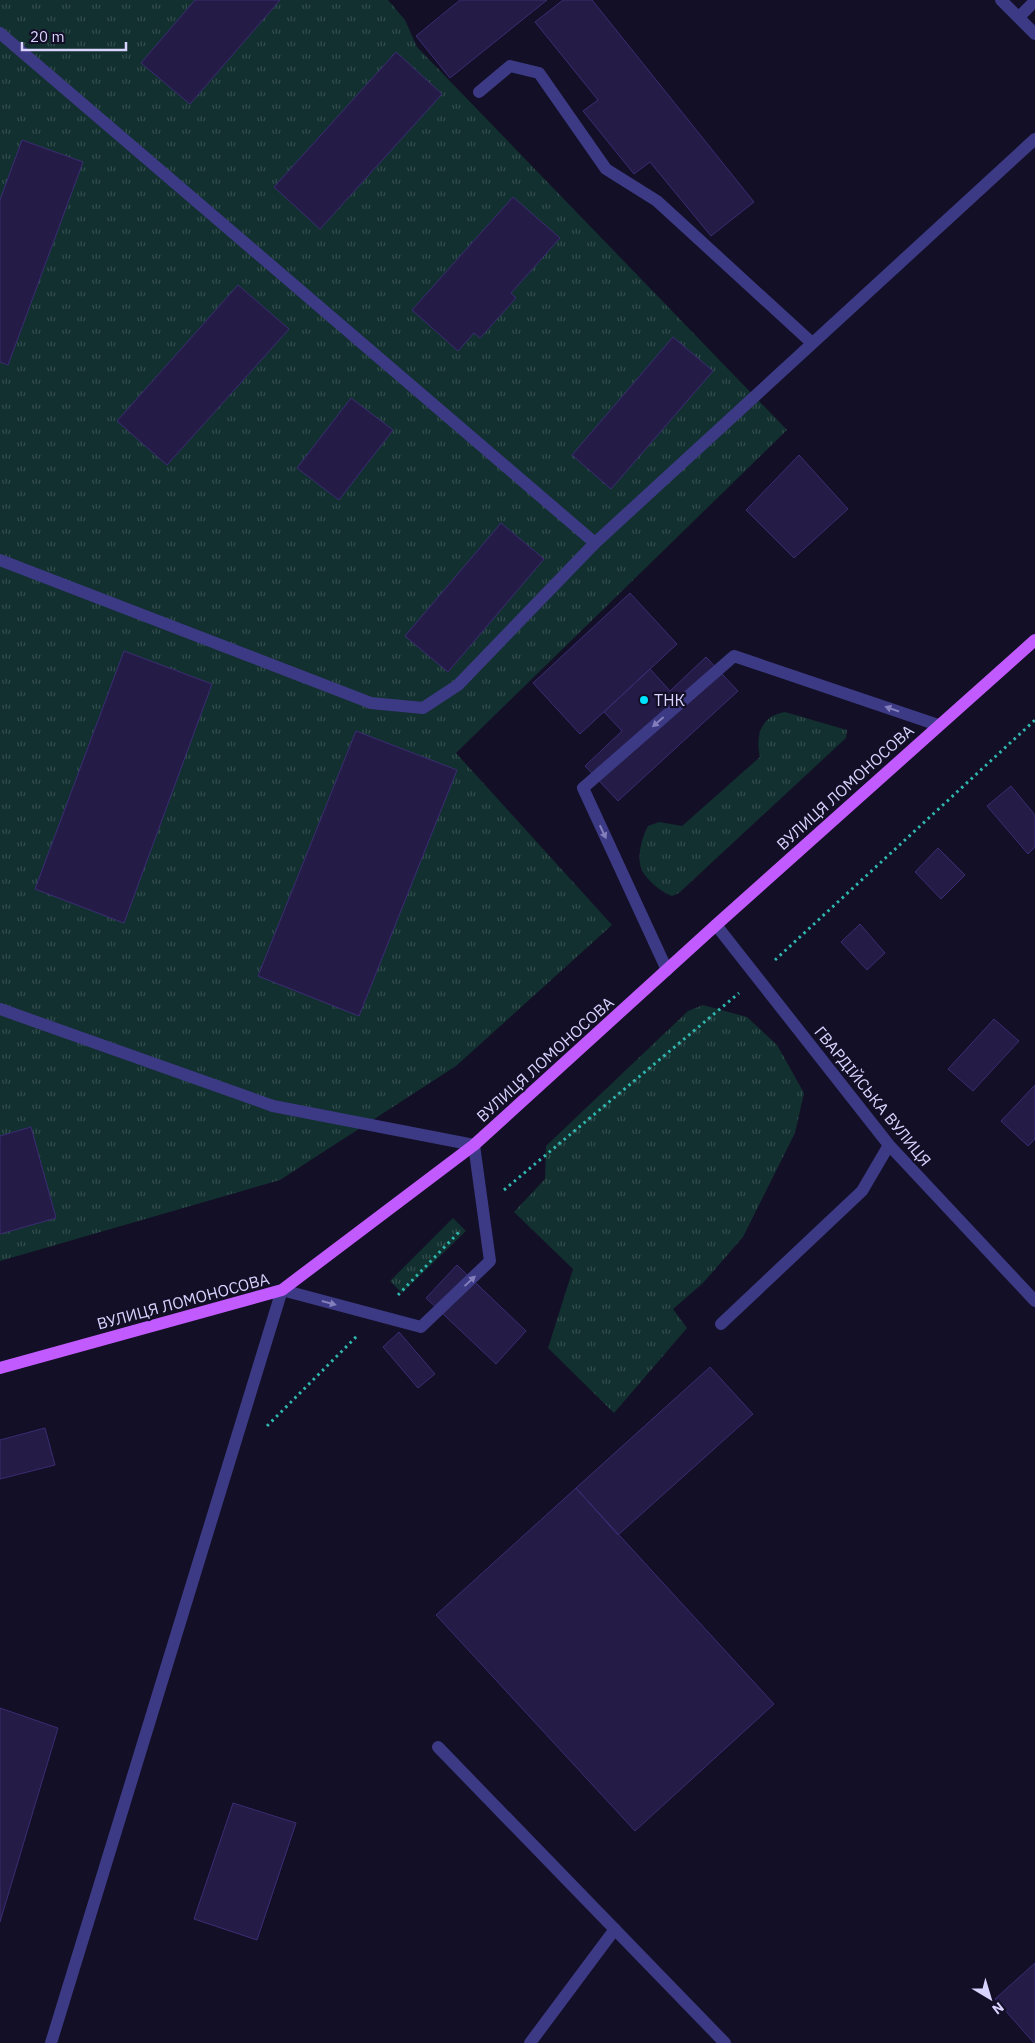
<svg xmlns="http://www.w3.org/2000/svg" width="1035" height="2043" font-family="'IBM Plex Sans',sans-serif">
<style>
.grass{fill:url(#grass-tufts)}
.building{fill:#241b47;stroke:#3b2d73}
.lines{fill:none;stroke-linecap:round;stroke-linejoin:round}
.path{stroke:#2fb8b0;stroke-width:3;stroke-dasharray:2.5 4;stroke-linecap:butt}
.minor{stroke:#3d3a85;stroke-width:12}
.major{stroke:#c25bff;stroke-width:12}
.oneway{fill:#837fbc}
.poi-dot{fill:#00e5ff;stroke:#130f26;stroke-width:2}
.labels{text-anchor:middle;stroke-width:4.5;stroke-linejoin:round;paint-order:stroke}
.poi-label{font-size:16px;fill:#d9d4ff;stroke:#130f26;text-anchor:start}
.street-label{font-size:16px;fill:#d9d4ff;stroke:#130f26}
</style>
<defs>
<pattern id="grass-tufts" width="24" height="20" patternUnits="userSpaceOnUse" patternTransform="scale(1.25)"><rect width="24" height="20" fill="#12302f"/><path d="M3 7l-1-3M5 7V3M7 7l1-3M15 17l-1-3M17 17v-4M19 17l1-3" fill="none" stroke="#344d4e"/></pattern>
</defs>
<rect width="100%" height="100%" fill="#130f26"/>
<path class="grass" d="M0,0H388L405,20L417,47L787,430L456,753L612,925L456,1066L280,1180L0,1261Z
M785,712L847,730L846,738L679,893L672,896C662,893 644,878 641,868C637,855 642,837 648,826L659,822L682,826L760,757C755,735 761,716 785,712Z
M703,1005L747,1017L777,1045L804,1093L795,1133L743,1237L703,1283L673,1309L687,1328L614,1413L548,1348L573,1269L514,1212L545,1179L546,1146L688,1011Z
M453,1218L466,1231L402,1293L390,1281Z"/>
<path class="building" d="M195,0H280L190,104L141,63Z
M460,0H547L450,78L416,36Z
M563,0H592L754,202L711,236L650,162L634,174L583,111L598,100L535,22Z
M396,52L442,94L320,229L274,187Z
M22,140L83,162L8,365L0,362V200Z
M513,197L560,238L511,293L516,298L480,338L474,333L458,351L412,310Z
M238,285L289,329L167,465L117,421Z
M673,337L713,371L611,489L572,455Z
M351,398L393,430L339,500L297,468Z
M799,455L848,509L794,558L746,510Z
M501,523L544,559L448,672L405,636Z
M630,593L677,644L580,734L533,683Z
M124,651L212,684L124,923L35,889Z
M706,657L738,691L618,801L585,766L622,731L604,712L650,669L670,691Z
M356,731L457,770L359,1016L258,976Z
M1011,786L1035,815V847L1028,854L987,806Z
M938,848L965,875L941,899L915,872Z
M860,924L885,953L867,970L841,942Z
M994,1019L1019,1041L973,1091L948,1069Z
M1035,1085V1139L1028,1146L1001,1121Z
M31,1127L56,1218L0,1234V1136Z
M457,1265L526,1331L496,1364L426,1298Z
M399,1332L435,1374L418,1388L383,1347Z
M710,1367L753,1414L618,1535L576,1488Z
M45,1428L55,1465L0,1479V1440Z
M576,1488L774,1704L635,1831L436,1615Z
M0,1708L58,1728L0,1922Z
M233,1803L296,1823L257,1940L194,1919Z
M1035,1963V2043H1034L995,1999Z"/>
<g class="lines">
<path class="path" d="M775,960L1035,720
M504,1190L739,993
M398,1295L461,1230
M267,1426L358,1335"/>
<path class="minor" d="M1001,0L1035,34
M1019,17L1035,1
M0,33L595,543
M479,92L510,66L539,73L606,169L657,201L812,343
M0,560L371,703L423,708L458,685L595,543L1035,139
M716,925L889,1145L1035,1301
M667,970L583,788L734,656L938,725
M0,1009L273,1106L474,1145L490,1261L421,1327L282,1290L51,2043
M721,1324L862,1191L889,1145
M438,1747L725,2043
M530,2043L615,1929"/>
<path class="major" d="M0,1368L282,1290L474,1145L716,925L1035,640"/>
</g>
<defs><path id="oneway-solid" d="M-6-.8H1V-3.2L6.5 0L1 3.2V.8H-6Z" transform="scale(1.25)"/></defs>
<g class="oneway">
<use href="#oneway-solid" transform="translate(892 709) rotate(-161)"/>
<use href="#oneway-solid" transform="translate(658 722) rotate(139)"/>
<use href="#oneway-solid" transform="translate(603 832) rotate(65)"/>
<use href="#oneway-solid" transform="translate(470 1281) rotate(-43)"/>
<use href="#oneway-solid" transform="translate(329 1303) rotate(15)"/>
</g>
<circle class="poi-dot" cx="644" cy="700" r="5"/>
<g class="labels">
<g class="poi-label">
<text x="654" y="706">ТНК</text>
</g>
<g class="street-label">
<text transform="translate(845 787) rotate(-42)" y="6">ВУЛИЦЯ ЛОМОНОСОВА</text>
<text transform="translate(545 1059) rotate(-42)" y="6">ВУЛИЦЯ ЛОМОНОСОВА</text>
<text transform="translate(873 1096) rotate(51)" y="6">ГВАРДІЙСЬКА ВУЛИЦЯ</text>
<text transform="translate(183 1301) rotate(-15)" y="6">ВУЛИЦЯ ЛОМОНОСОВА</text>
</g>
</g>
<g transform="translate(990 1998) rotate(142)" stroke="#130f26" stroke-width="4" paint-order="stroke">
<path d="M0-4L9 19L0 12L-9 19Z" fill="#d9d4ff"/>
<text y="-8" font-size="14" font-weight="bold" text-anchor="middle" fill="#d9d4ff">N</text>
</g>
<path d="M22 42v8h104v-8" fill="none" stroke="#d9d4ff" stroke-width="2.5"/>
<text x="30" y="42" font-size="15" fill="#d9d4ff" stroke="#130f26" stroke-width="4" paint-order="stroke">20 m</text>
</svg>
